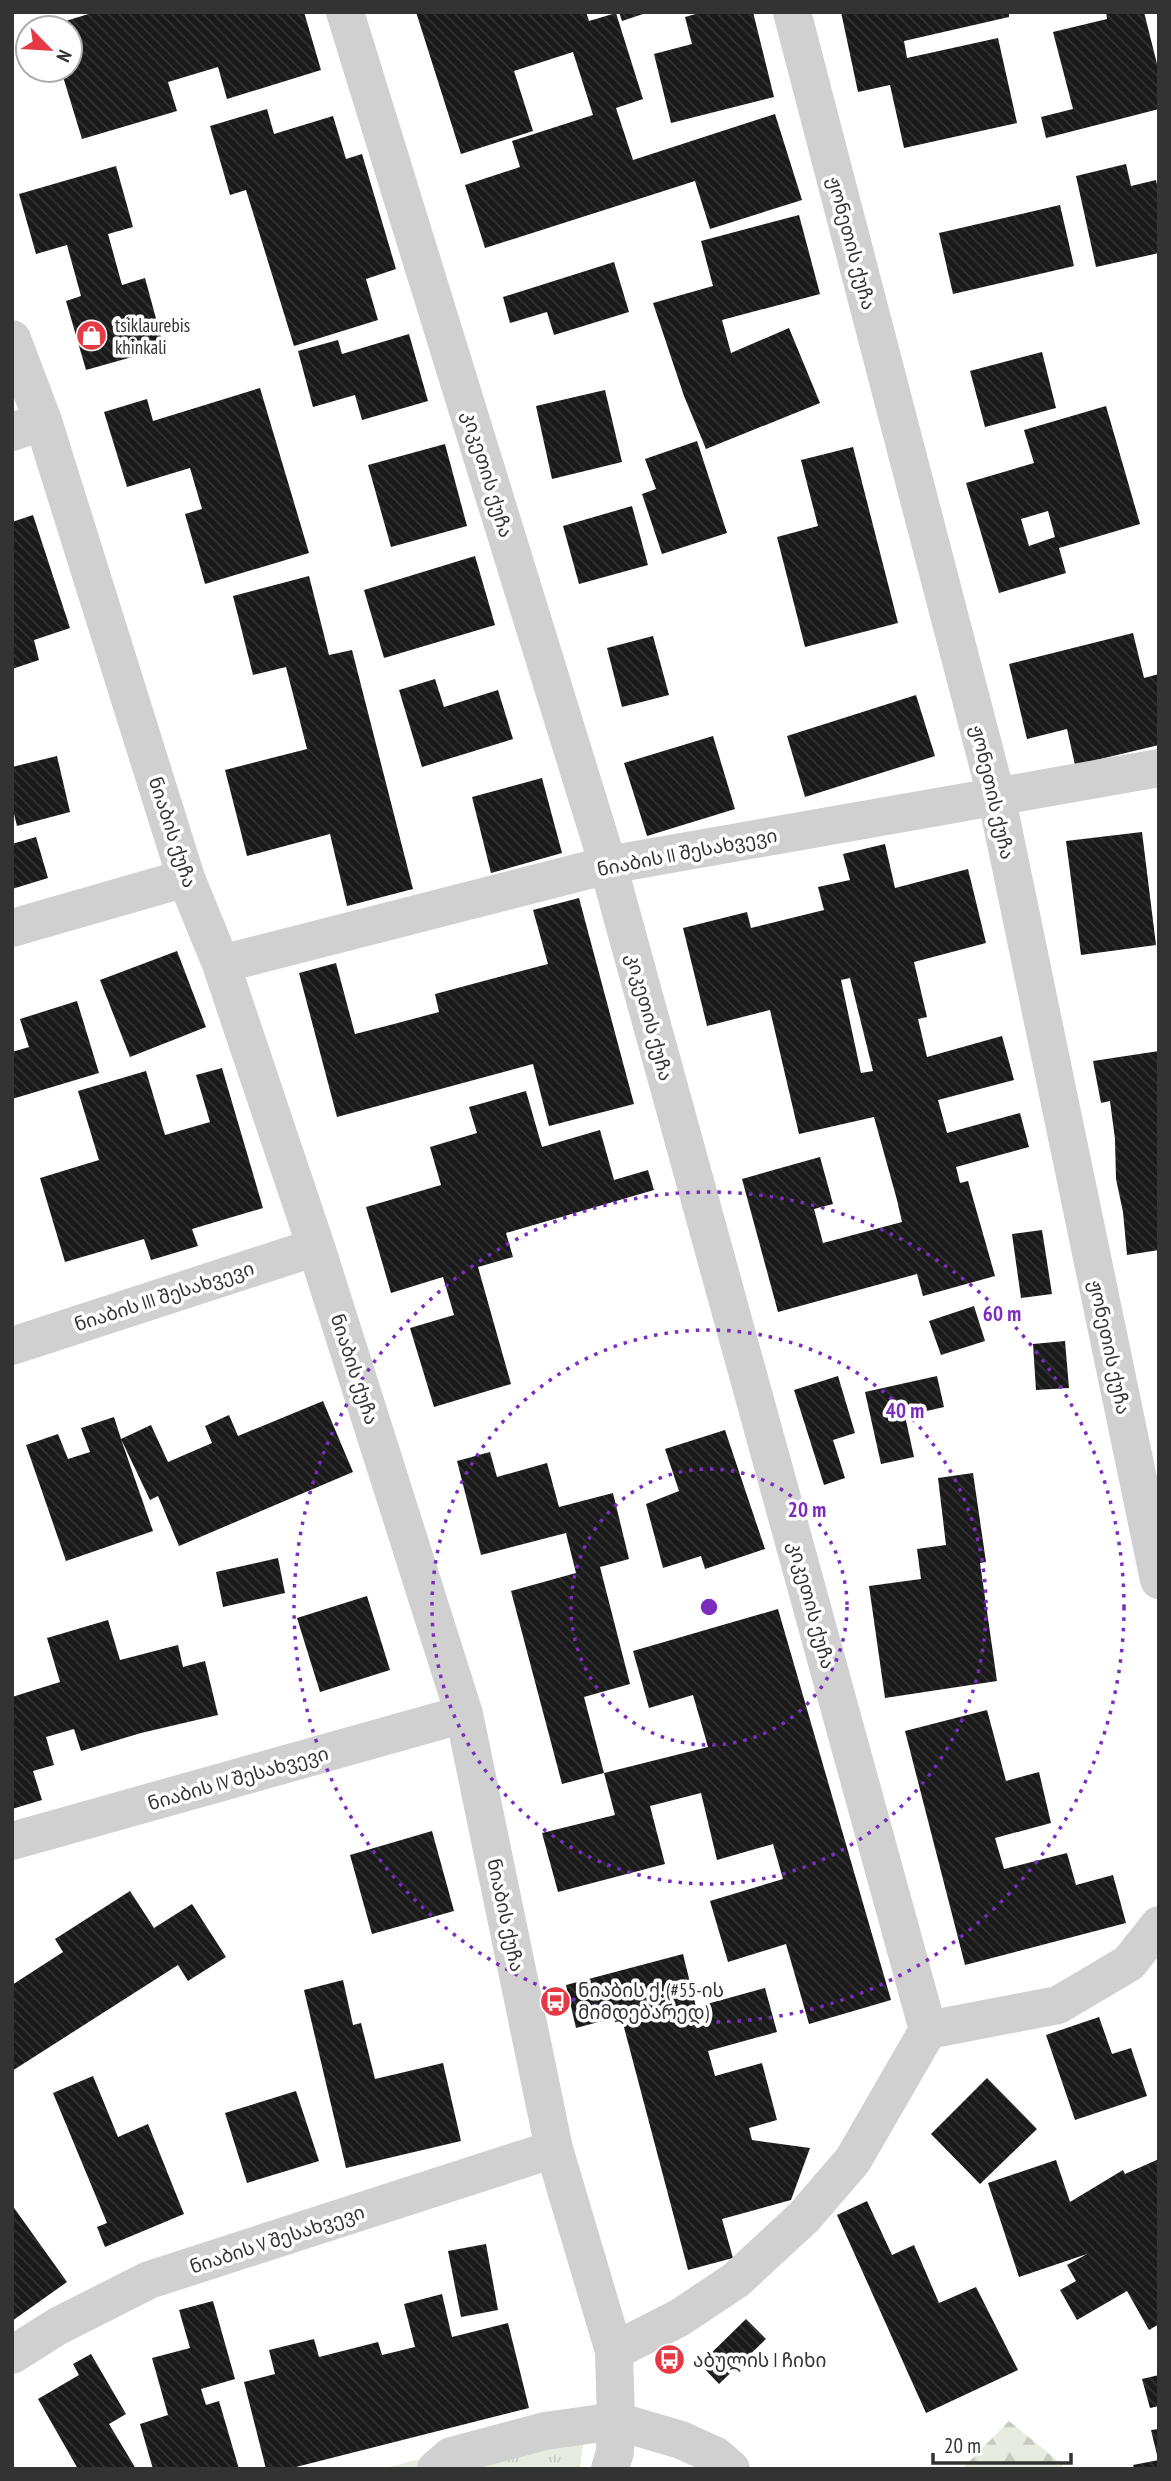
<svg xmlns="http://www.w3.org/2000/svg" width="1171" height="2481" font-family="'PT Sans Narrow','Noto Sans Georgian',sans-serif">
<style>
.grass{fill:url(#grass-tufts)}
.forest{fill:url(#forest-firs)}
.building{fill:url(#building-back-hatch);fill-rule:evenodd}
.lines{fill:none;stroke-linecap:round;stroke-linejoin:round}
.minor{stroke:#d0d0d0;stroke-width:38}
.ring{fill:none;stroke:#7b2cbf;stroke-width:3.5;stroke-dasharray:3.5 7}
.labels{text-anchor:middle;stroke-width:7;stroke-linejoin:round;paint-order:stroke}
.street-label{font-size:19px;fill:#333;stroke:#fff}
.poi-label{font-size:19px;fill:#333;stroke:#fff;text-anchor:start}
.centre{fill:#7b2cbf;stroke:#fff;stroke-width:3.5}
.ring-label{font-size:21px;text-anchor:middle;font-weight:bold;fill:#7b2cbf;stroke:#fff;stroke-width:7;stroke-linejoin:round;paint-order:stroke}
</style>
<defs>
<pattern id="grass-tufts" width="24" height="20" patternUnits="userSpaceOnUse" patternTransform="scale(1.75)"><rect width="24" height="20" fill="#e6ecdf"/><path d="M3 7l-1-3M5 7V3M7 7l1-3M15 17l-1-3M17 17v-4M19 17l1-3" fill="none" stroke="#c6cbc0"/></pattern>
<pattern id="forest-firs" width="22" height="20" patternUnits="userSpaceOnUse" patternTransform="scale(1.75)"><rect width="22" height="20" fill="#e6ecdf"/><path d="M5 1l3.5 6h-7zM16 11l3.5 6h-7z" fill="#c6cbc0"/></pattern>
<pattern id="building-back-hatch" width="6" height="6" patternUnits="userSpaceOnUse" patternTransform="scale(1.75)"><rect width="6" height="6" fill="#1a1a1a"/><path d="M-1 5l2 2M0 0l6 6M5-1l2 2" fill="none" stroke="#333"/></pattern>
</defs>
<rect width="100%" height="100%" fill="#fff"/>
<path class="grass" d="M587,2414L580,2469H382Z"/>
<path class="forest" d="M1009,2421L1063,2465V2469H962Z"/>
<path class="building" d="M95,12H304L321,70L227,99L218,67L168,82L177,111L82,139L61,70H70V28L46,27Z
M416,12H586L589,21L616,13L643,99L616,108L633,160L775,114L802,200L710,229L695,181L485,248L465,185L520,167L512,141L593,115L573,52L514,71L533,131L461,154Z
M619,12H646V13L622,21Z
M703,12H753L774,97L671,123L654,54L692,44L685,17Z
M841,12H1009V17L904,41L907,58L998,38L1017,123L904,148L890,85L858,92Z
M1106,12H1144L1159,72V109L1046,138L1041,117L1073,109L1053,32L1107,19Z
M267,109L274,134L333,116L346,159L362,154L396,269L366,279L378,320L294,346L246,190L230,195L210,126Z
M1126,164L1131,186L1156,180L1159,195V253L1096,267L1076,176Z
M116,166L133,227L108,234L122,285L145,278L164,348L86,370L66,301L81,296L67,245L36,254L19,194Z
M1060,205L1074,266L953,294L939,233Z
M799,215L820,294L722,320L731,353L789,328L820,403L706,449L684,396L653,303L713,286L701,241Z
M614,262L629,312L554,335L547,312L510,323L503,297Z
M409,334L428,401L362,420L355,395L313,407L298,351L338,340L342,354Z
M1042,352L1056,408L985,427L970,371Z
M260,388L309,553L205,584L185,514L202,509L190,468L127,487L104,412L147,399L153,421Z
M605,390L622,462L552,479L536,406Z
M1106,406L1140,524L1059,548L1066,573L999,593L966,483L1034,463L1024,430ZM1048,511L1055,537L1029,546L1021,519Z
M697,441L727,533L662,554L642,494L656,489L645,459Z
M445,444L467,526L391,547L368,465Z
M853,447L898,623L805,647L777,537L818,526L801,460Z
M632,506L648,565L579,584L563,526Z
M33,515L70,628L34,640L39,660L12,669V522Z
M475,556L495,625L384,658L364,590Z
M309,576L329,655L352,650L413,889L347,906L330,834L247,856L225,770L307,749L286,667L253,675L233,596Z
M1133,633L1144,678L1159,674V745L1075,765L1067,729L1027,739L1009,664Z
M653,636L669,695L622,707L607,648Z
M435,679L444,707L498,690L513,739L422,767L399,690Z
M916,695L935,756L805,797L787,736Z
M713,736L735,809L647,836L624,763Z
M57,756L70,812L17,826L12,806V767Z
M542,778L562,853L491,873L472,797Z
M1142,832L1156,945L1081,955L1066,841Z
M36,837L48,878L12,889V844Z
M885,844L895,888L968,869L986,943L914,962L927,1017L918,1019L927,1057L1002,1036L1014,1080L938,1100L947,1133L1020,1113L1029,1147L956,1167L960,1183L968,1181L995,1276L923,1296L917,1274L778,1312L742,1179L820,1157L833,1204L814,1209L823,1243L902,1222L897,1200L874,1117L799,1134L770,1010L707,1026L683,928L747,912L751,928L824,910L818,887L850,880L843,854ZM850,978L873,1071L861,1073L841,980Z
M579,898L634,1104L549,1126L533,1064L337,1117L299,973L336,963L355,1034L394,1024L439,1012L435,994L548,964L533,910Z
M177,951L206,1027L130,1057L100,980Z
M77,1001L99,1073L12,1099V1052L29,1047L20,1019Z
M1159,1051V1250L1127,1255L1123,1212L1116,1179L1115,1139L1110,1101L1101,1103L1093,1061Z
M222,1068L263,1208L192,1229L198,1246L151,1260L144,1239L65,1262L40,1178L99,1160L78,1091L146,1071L165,1135L210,1122L196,1075Z
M526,1091L542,1147L600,1130L614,1180L648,1170L654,1190L506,1233L513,1257L478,1267L511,1384L434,1407L410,1328L454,1315L443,1277L391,1293L366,1207L441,1185L430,1147L477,1133L469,1107Z
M1042,1230L1052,1294L1021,1298L1012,1234Z
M974,1306L985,1341L941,1355L929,1321Z
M1065,1341L1069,1388L1036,1390L1033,1344Z
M838,1376L855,1433L833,1440L845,1478L824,1485L794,1390Z
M937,1376L944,1407L905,1416L914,1457L881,1464L865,1392Z
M323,1401L353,1472L179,1546L158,1496L150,1500L121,1439L153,1531L66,1561L26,1445L58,1434L68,1459L90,1452L81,1428L114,1417L121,1439L151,1425L168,1462L212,1443L205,1426L229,1415L238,1436Z
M725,1430L765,1549L705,1569L701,1556L663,1568L646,1504L679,1491L665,1449Z
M490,1452L497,1477L547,1463L559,1507L613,1493L629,1559L600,1567L630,1684L584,1697L604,1773L562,1784L511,1591L576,1573L566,1533L481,1555L457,1461Z
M973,1473L986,1562L980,1563L997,1681L885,1698L869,1586L921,1579L917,1549L946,1545L938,1478Z
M278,1558L285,1593L223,1607L216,1572Z
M367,1596L390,1670L320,1692L297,1618Z
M778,1609L891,2000L809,2024L786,1944L728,1962L710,1901L783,1879L773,1844L717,1860L701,1793L650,1806L665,1864L558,1892L542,1833L615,1815L604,1773L708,1747L693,1695L649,1708L633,1651Z
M108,1620L120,1660L178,1645L183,1667L205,1661L218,1715L141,1733L81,1751L74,1729L46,1737L54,1765L33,1771L42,1800L12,1809V1697L60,1682L47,1638Z
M987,1710L1006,1781L1039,1772L1051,1823L995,1838L1004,1869L1067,1853L1076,1885L1113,1875L1126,1923L965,1965L905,1731Z
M432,1831L454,1911L372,1934L350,1855Z
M130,1891L154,1928L192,1904L226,1957L188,1981L178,1965L12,2071V1985L63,1952L55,1939Z
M683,1954L696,2007L765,1988L777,2032L708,2051L715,2076L762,2063L777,2120L749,2128L752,2140L810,2148L791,2200L722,2219L733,2258L688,2270L621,2016L576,2028L566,1985Z
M343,1980L353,2025L361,2023L375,2079L443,2063L461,2141L346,2168L304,1990Z
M1099,2017L1112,2054L1131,2048L1147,2096L1075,2120L1046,2035Z
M93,2076L118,2137L148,2124L184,2214L105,2247L97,2227L107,2223L53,2093Z
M987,2078L1037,2129L980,2184L931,2134Z
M296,2091L319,2161L247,2183L225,2113Z
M1159,2159L1157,2229L1159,2324L1149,2330L1127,2291L1077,2320L1060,2290L1076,2281L1067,2265L1087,2254L1019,2277L988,2183L1056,2160L1070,2202L1123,2170L1125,2174Z
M867,2201L892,2255L914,2245L939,2303L976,2287L1018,2370L926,2413L837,2215Z
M12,2205L67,2282L12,2321Z
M486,2244L498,2310L461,2317L448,2251Z
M442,2294L452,2337L508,2323L529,2408L288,2469H266L244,2382L275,2374L269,2350L314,2339L319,2357L378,2342L382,2355L415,2347L404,2304Z
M213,2301L235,2379L201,2389L206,2405L219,2401L239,2469H153L140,2424L168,2415L152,2358L190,2348L179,2310Z
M746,2319L766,2339L719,2384L700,2364Z
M91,2354L126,2414L109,2424L136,2469H78L38,2399L79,2375L73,2364Z
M1159,2375V2406L1150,2408L1142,2379Z
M1159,2429V2459H1158L1151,2430Z
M1159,2460V2469H1134L1133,2465Z"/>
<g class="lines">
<path class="minor" d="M345,12L608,865L928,2030
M792,12L996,795L1159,1580
M12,339L43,421L186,878L221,964L316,1247L464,1714L554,2149L614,2351L616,2421L615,2452L610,2469
M12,432L43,421
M12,928L186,878
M221,964L608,865L1159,768
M12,1346L316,1247
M12,1841L464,1714
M614,2351L679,2318L736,2280L804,2217L853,2160L928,2030L1058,2005L1129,1963L1159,1925
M12,2355L58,2326L149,2280L554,2149
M436,2469L451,2456L545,2431L616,2421L681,2440L716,2456L731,2469"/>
</g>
<g class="ring">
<circle cx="709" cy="1607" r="138"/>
<circle cx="709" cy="1607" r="277"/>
<circle cx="709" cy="1607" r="415"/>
</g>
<defs>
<symbol id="shop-disc" viewBox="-11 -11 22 22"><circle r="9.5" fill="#e63946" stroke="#fff"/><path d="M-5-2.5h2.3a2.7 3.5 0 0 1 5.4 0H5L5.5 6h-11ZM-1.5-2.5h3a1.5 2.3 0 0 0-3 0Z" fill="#fff"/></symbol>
<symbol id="bus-disc" viewBox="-11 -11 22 22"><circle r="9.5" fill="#e63946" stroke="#fff"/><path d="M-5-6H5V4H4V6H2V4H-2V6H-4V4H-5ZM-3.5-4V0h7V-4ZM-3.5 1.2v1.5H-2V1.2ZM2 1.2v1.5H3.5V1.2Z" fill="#fff"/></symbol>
</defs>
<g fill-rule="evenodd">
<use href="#shop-disc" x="74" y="318" width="35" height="35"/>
<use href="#bus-disc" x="538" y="1984" width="35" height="35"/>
<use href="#bus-disc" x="652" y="2342" width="35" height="35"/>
</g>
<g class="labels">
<g class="street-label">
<text transform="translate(852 243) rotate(75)" y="7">ჟონეთის ქუჩა</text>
<text transform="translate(488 474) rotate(73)" y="7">კიკეთის ქუჩა</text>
<text transform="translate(993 792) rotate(77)" y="7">ჟონეთის ქუჩა</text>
<text transform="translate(173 832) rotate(72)" y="7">ნიაბის ქუჩა</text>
<text transform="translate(687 852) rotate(-11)" y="7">ნიაბის II შესახვევი</text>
<text transform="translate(650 1017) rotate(75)" y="7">კიკეთის ქუჩა</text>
<text transform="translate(164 1296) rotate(-18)" y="7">ნიაბის III შესახვევი</text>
<text transform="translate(1110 1347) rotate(78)" y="7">ჟონეთის ქუჩა</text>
<text transform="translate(355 1369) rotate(72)" y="7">ნიაბის ქუჩა</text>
<text transform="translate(812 1605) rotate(75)" y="7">კიკეთის ქუჩა</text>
<text transform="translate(238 1778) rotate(-16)" y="7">ნიაბის IV შესახვევი</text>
<text transform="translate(506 1915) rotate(78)" y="7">ნიაბის ქუჩა</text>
<text transform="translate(277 2239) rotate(-18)" y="7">ნიაბის V შესახვევი</text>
</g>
<g class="poi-label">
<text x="115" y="332">tsiklaurebis<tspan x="115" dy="22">khinkali</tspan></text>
<text x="578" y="1997">ნიაბის ქ. (#55-ის<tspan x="578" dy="22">მიმდებარედ)</tspan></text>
<text x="693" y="2367">აბულის I ჩიხი</text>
</g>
</g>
<circle cx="709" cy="1607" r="10" class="centre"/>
<g class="ring-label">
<text x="1002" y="1321">60 m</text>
<text x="905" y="1418">40 m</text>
<text x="807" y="1517">20 m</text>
</g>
<rect width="1171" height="2481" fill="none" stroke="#333333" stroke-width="28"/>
<g transform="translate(49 49) rotate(115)"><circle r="33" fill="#ffffff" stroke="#adadad" stroke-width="2"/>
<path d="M0-5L12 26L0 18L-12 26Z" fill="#e63946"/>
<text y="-10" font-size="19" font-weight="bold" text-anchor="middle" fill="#333333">N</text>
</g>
<path d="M933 2453v10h138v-10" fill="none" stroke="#333333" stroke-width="3.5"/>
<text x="944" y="2453" font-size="21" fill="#333333" stroke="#ffffff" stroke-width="5" paint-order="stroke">20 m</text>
</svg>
